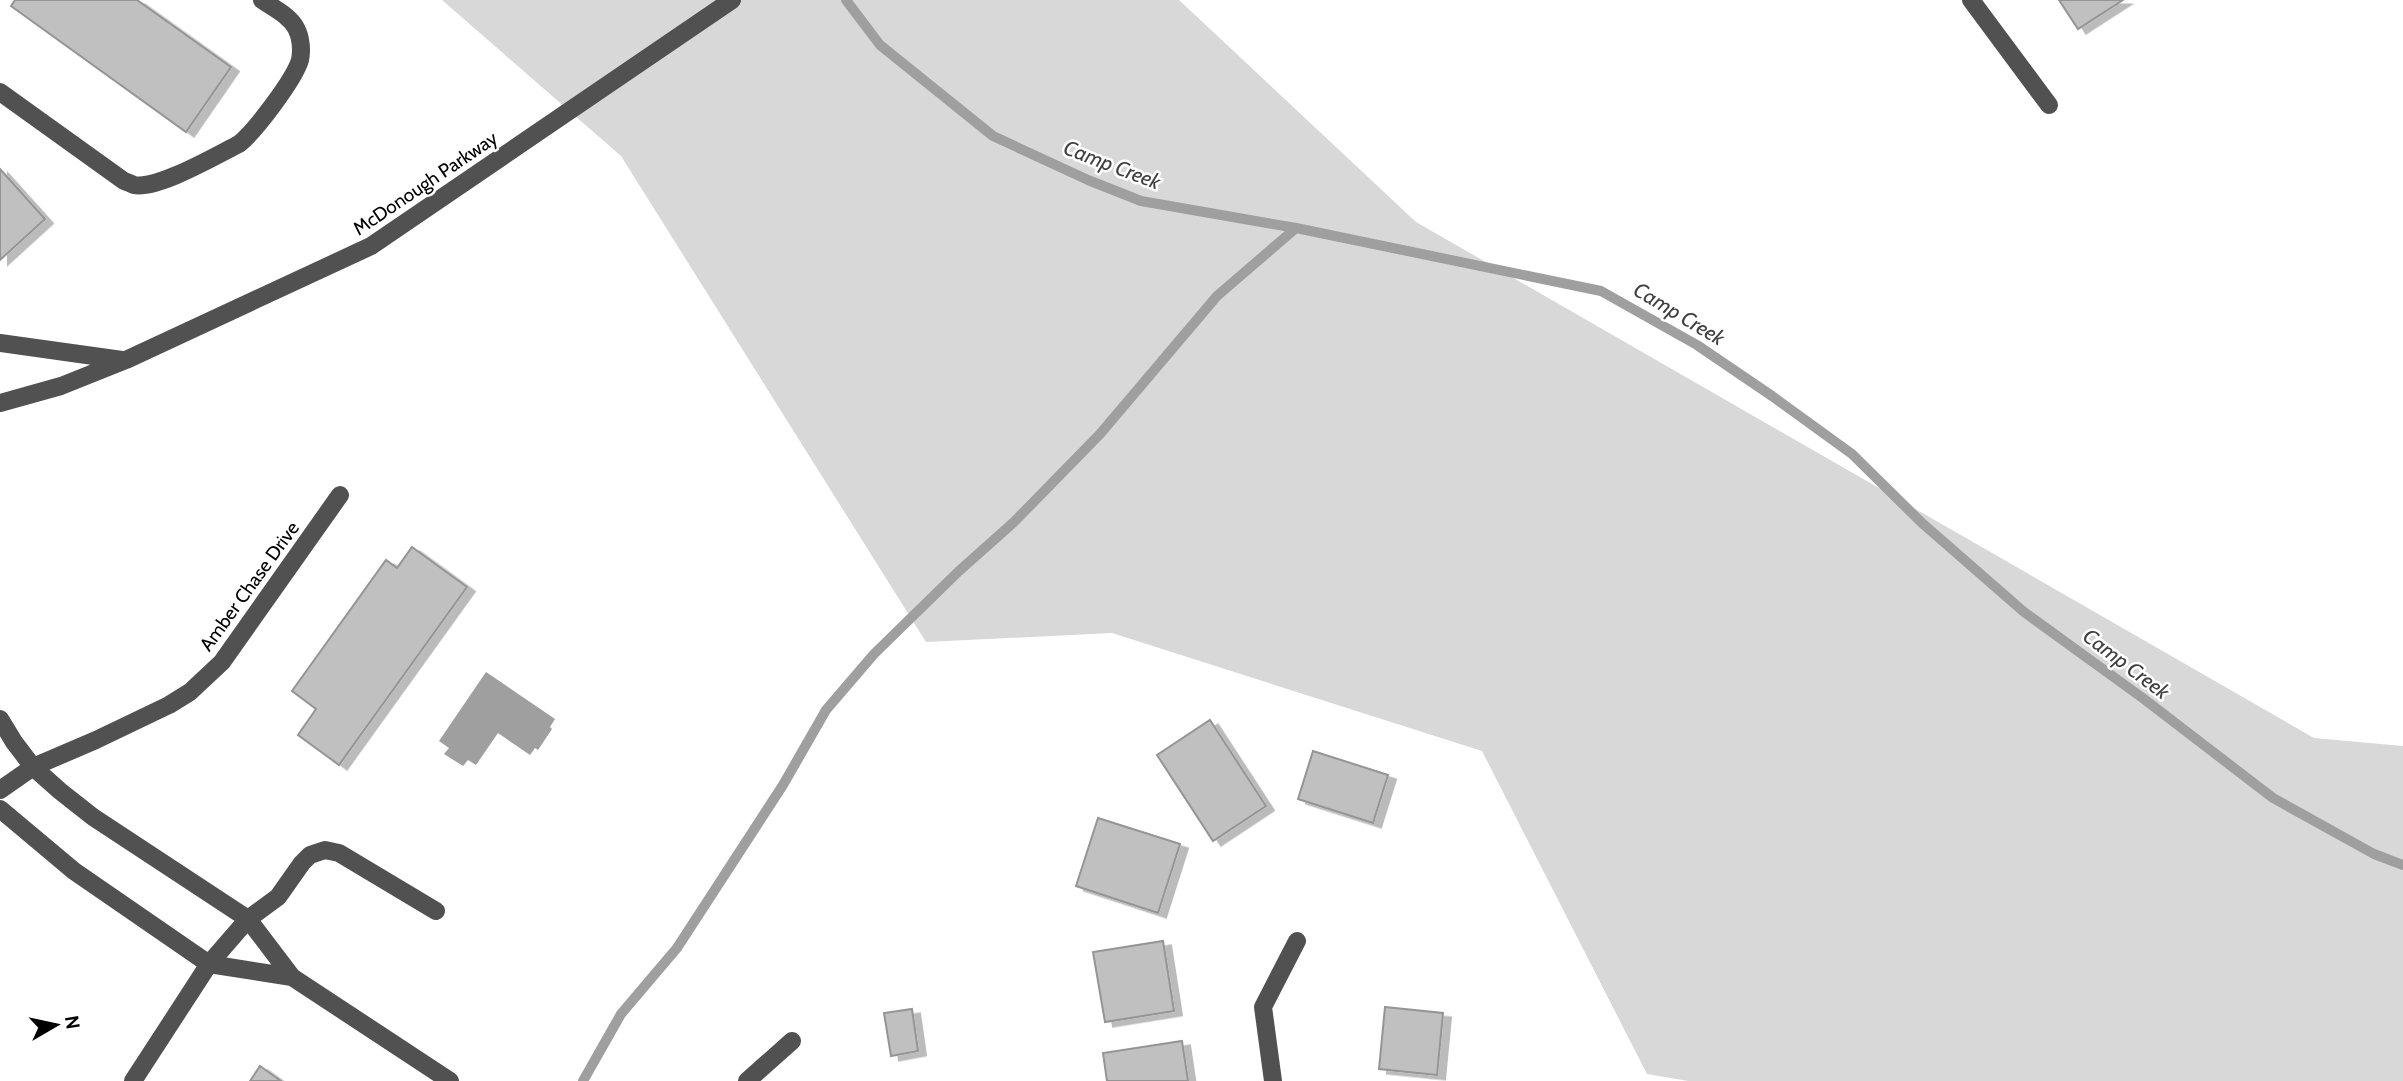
<svg xmlns="http://www.w3.org/2000/svg" width="2403" height="1081" font-family="Cabin,sans-serif">
<style>
.green{fill:#d8d8d8}
.water{fill:#9f9f9f}
.lines{fill:none;stroke-linecap:round;stroke-linejoin:round}
.stream{stroke:#9f9f9f;stroke-width:10}
.building{fill:#c0c0c0;stroke:#959595;stroke-width:2;filter:url(#shadow)}
.minor{stroke:#515151;stroke-width:18}
.labels{text-anchor:middle;stroke-width:5;stroke-linejoin:round;paint-order:stroke}
.street-label{font-size:19px;fill:#000;stroke:#fff}
.water-label{font-size:21px;font-style:italic;fill:#404040;stroke:#fff}
</style>
<defs>
<filter id="shadow"><feDropShadow dx="8" dy="4.5" stdDeviation="0" flood-color="#0004"/></filter>
</defs>
<rect width="100%" height="100%" fill="#fff"/>
<path class="green" d="M442,0H1179L1416,222L2314,738L2403,746V1081H1688L1647,1074L1482,751L1112,633L926,642L621,156Z"/>
<path class="water" d="M486,672L555,719L550,727L552,729L538,750L535,748L530,755L498,733L476,765L468,760L463,766L444,754L449,748L439,741Z"/>
<g class="lines">
<path class="stream" d="M846,0L880,45L993,136L1088,180L1141,201L1296,228L1601,291L1697,345L1772,396L1852,454L1922,523L2024,612L2144,699L2273,798L2374,854L2403,865
M583,1081L621,1014L677,948L783,785L826,710L874,654L959,571L1014,522L1100,434L1217,296L1296,228"/>
</g>
<path class="building" d="M15,0H137L231,67L186,132L11,6Z
M2059,0H2123L2078,29Z
M0,169L45,219L0,260Z
M412,547L467,587L339,765L298,735L316,709L292,691L386,560L397,568Z
M1210,720L1266,806L1213,841L1157,755Z
M1313,751L1388,775L1373,823L1298,799Z
M1098,818L1180,844L1158,913L1076,886Z
M1163,941L1174,1011L1105,1022L1093,952Z
M1385,1007L1443,1013L1437,1075L1379,1069Z
M912,1009L918,1051L891,1056L884,1013Z
M1182,1041L1188,1081H1107L1103,1053Z
M260,1066L281,1081H250Z"/>
<g class="lines">
<path class="minor" d="M1971,0L2049,105
M0,92L124,181C128,182 131,184 134,185C157,190 217,155 239,144C255,131 294,80 300,60C302,50 301,37 296,28C289,15 273,8 262,0
M0,343L122,360
M0,403L61,386L126,360L371,246L732,0
M0,719L14,742L33,767L60,791L93,817L248,919L292,977L450,1081
M0,790L33,767L96,740L169,705L190,692L222,662L340,495
M0,809L74,871L209,964L292,977
M133,1081L209,964L248,919L278,897L302,863L310,855L325,850L339,853L436,911
M747,1081L792,1041
M1273,1081L1263,1007L1297,941"/>
</g>
<g class="labels">
<g class="street-label">
<text transform="translate(425 183) rotate(-34)" y="7">McDonough Parkway</text>
<text transform="translate(249 586) rotate(-54)" y="7">Amber Chase Drive</text>
</g>
<g class="water-label">
<text transform="translate(1112 165) rotate(21)" y="7">Camp Creek</text>
<text transform="translate(1679 314) rotate(31)" y="7">Camp Creek</text>
<text transform="translate(2126 664) rotate(37)" y="7">Camp Creek</text>
</g>
</g>
<g transform="translate(56 1025) rotate(81)" stroke="#ffffff" stroke-width="5" paint-order="stroke">
<path d="M0-5L12 26L0 18L-12 26Z" fill="#000000"/>
<text y="-10" font-size="19" font-weight="bold" text-anchor="middle" fill="#000000">N</text>
</g>
</svg>
